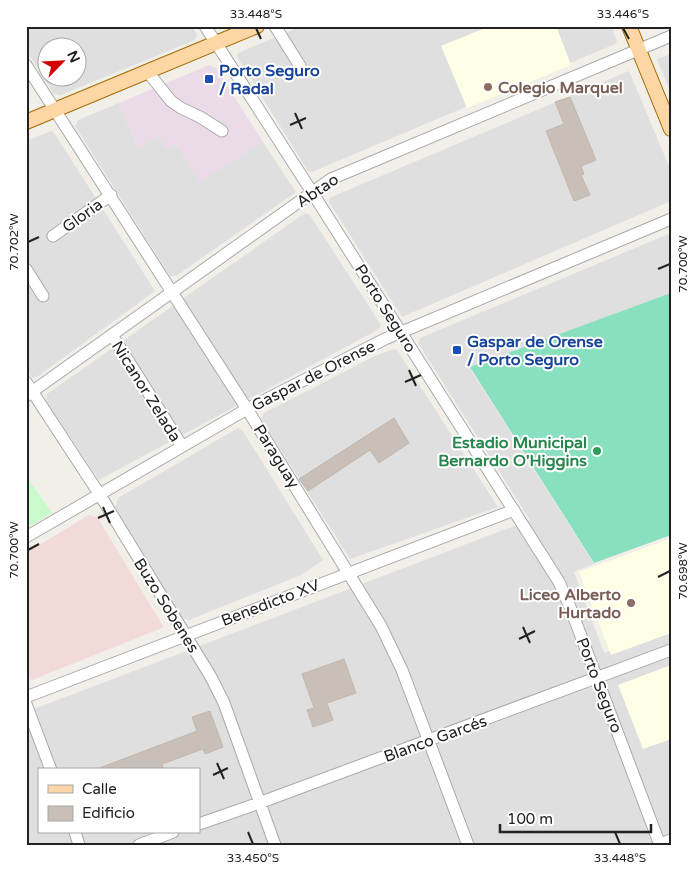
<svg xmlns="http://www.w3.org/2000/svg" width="697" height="871" font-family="'Varela Round',sans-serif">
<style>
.residential{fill:#e0dfdf;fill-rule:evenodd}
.commercial{fill:#f2dad9}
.industrial{fill:#ebdbe8}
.education{fill:#ffffe5}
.park{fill:#c8facc}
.pitch{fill:#88e0be}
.building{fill:#c7bfb8;stroke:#c4b6ab}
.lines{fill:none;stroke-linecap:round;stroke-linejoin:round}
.minor-casing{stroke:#a9a9a9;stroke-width:13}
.major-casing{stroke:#a06b00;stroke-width:16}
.minor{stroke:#fff;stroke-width:11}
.major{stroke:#fcd6a4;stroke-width:14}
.ticks{fill:none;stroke:#222;stroke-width:2}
.transit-dot{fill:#1a4fb4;stroke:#fff;stroke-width:2}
.education-dot{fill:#8d6e63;stroke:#fff;stroke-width:2}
.leisure-dot{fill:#2e9e5b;stroke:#fff;stroke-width:2}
.labels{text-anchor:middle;stroke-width:4;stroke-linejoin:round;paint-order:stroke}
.transit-label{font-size:16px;font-weight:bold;fill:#164399;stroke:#fff;text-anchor:start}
.education-label{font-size:16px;font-weight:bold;fill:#785e54;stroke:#fff;text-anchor:start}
.street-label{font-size:16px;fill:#222;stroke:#fff}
.leisure-label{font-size:16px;font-weight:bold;fill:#27864d;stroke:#fff;text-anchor:end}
.neatline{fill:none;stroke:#222;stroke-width:2}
.ticks-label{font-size:12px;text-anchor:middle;fill:#222}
</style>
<rect width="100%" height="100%" fill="#f2efe9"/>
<path class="residential" d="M26,26H191L197,34L195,40L61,95L54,94L26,50ZM48,48H78V78H48Z
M302,26H611L617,41L615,44L312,172L308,171L237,57L238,53Z
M671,54V93L657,59Z
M629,71L671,171V201L402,317L329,202V198Z
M119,103L138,149L159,135L176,144L200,181L263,142L296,192L176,276H170L75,126L78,120Z
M51,131L55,134L155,291L37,377L32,378L26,369V141Z
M305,213L310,215L381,325L379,329L99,480L46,401L47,394Z
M671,233V294L471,370L594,564L574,572L604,653L671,629V845H26V712L530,520L418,343L420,338ZM39,770H199V832H39Z
M393,349L397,350L498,507L350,559L261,419L264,413L375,356Z
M238,428L243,431L323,560L301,575L189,620L183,619L115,507L118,498Z"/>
<path class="commercial" d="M89,515L97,517L163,626L162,628L32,680L26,678V553Z"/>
<path class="industrial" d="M209,65L216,68L263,142L200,182L176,144L166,149L159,136L138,149L119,103Z"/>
<path class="education" d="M490,26H556L571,65L467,108L441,46Z
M671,538V633L611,655L579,572Z
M671,665V739L643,749L618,685Z"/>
<path class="park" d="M26,476L52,513L26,528Z"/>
<path class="pitch" d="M671,293V535L594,563L470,367Z"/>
<path class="building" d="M570,97L596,160L581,166L584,174L581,175L590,195L574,201L546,131L564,124L555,102Z
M394,418L409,443L379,463L370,450L308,491L299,479Z
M344,659L356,693L327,703L333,720L313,727L307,710L314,708L302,674Z
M210,711L223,747L205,754L203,749L162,764L164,770H94L197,731L192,717Z"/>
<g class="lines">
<defs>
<path id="minor" d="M205,26L312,192L559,582L570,607L660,845
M275,26L300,66
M26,65L247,409L381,626L402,670L468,845
M147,71L171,101L181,108L200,117L222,131
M53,236L111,195
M26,269L43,296
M112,335L182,446
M26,382L100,495L211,677L224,703L275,845
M26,396L331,179L671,36
M26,537L247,409L385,339L671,219
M26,697L514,510
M26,704L51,770
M199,824L259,803L671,650
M75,832L79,845
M139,845L173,832
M658,845L671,840"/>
<path id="major" d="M629,26L671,129
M26,122L257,26"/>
</defs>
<use href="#minor" class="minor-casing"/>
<use href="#major" class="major-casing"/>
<use href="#minor" class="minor"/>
<use href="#major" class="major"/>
</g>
<path class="ticks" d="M256,28L261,39M623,28L629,39M295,113L302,129M290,125L306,118M28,242L39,237M658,269L670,264M409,370L416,386M405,382L421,375M103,507L110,523M98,518L114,511M28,550L39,544M658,577L670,571M523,627L530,643M519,639L535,631M217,763L224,779M213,775L228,768M248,832L253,844M615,832L620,844"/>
<g class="transit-dot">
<rect x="204" y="74" width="10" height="10" rx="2.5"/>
<rect x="452" y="345" width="10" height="10" rx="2.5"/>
</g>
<g class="education-dot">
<circle cx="488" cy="87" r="5"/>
<circle cx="631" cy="603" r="5"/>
</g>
<circle class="leisure-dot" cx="597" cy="451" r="5"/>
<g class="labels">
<g class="transit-label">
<text x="219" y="76">Porto Seguro<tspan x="219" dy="18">/ Radal</tspan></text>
<text x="467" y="347">Gaspar de Orense<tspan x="467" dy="18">/ Porto Seguro</tspan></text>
</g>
<g class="education-label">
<text x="498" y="93">Colegio Marquel</text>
<text x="621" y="600" text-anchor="end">Liceo Alberto<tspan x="621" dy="18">Hurtado</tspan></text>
</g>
<g class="street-label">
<text transform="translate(317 190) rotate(-34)" y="6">Abtao</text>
<text transform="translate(82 215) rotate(-36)" y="6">Gloria</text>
<text transform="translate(386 308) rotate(58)" y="6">Porto Seguro</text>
<text transform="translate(313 375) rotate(-27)" y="6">Gaspar de Orense</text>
<text transform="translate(147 391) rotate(58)" y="6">Nicanor Zelada</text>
<text transform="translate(277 456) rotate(58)" y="6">Paraguay</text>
<text transform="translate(270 602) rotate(-21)" y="6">Benedicto XV</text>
<text transform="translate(167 605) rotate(58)" y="6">Buzo Sobenes</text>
<text transform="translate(600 685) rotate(69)" y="6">Porto Seguro</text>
<text transform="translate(435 738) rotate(-20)" y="6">Blanco Garcés</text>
</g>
<g class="leisure-label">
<text x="587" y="448">Estadio Municipal<tspan x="587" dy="18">Bernardo O'Higgins</tspan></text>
</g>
</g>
<rect width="697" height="871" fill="none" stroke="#ffffff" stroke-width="55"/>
<rect x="38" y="768" width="162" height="65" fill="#ffffff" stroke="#a7a7a7"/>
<rect x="48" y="785" width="25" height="8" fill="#fcd6a4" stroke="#a7a7a7"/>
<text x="82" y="794" font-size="15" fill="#222222">Calle</text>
<rect x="48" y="806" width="25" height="15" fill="#c7bfb8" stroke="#a7a7a7"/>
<text x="82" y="818" font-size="15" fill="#222222">Edificio</text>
<g transform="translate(62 62) rotate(66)"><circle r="24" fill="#ffffff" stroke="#a7a7a7"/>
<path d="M0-4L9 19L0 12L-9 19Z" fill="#d40000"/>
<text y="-8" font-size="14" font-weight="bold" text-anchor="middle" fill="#222222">N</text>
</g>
<path d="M500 824v8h151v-8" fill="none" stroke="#222222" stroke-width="2.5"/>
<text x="507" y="824" font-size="15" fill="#222222" stroke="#ffffff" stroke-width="4" paint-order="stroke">100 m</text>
<rect x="28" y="28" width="642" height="816" class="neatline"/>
<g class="ticks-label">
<text x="256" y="18">33.448°S</text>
<text x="623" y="18">33.446°S</text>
<text transform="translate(14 242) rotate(-90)" y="4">70.702°W</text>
<text transform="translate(683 264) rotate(-90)" y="4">70.700°W</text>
<text transform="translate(14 550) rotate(-90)" y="4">70.700°W</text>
<text transform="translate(683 571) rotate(-90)" y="4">70.698°W</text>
<text x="253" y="862">33.450°S</text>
<text x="620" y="862">33.448°S</text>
</g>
</svg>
